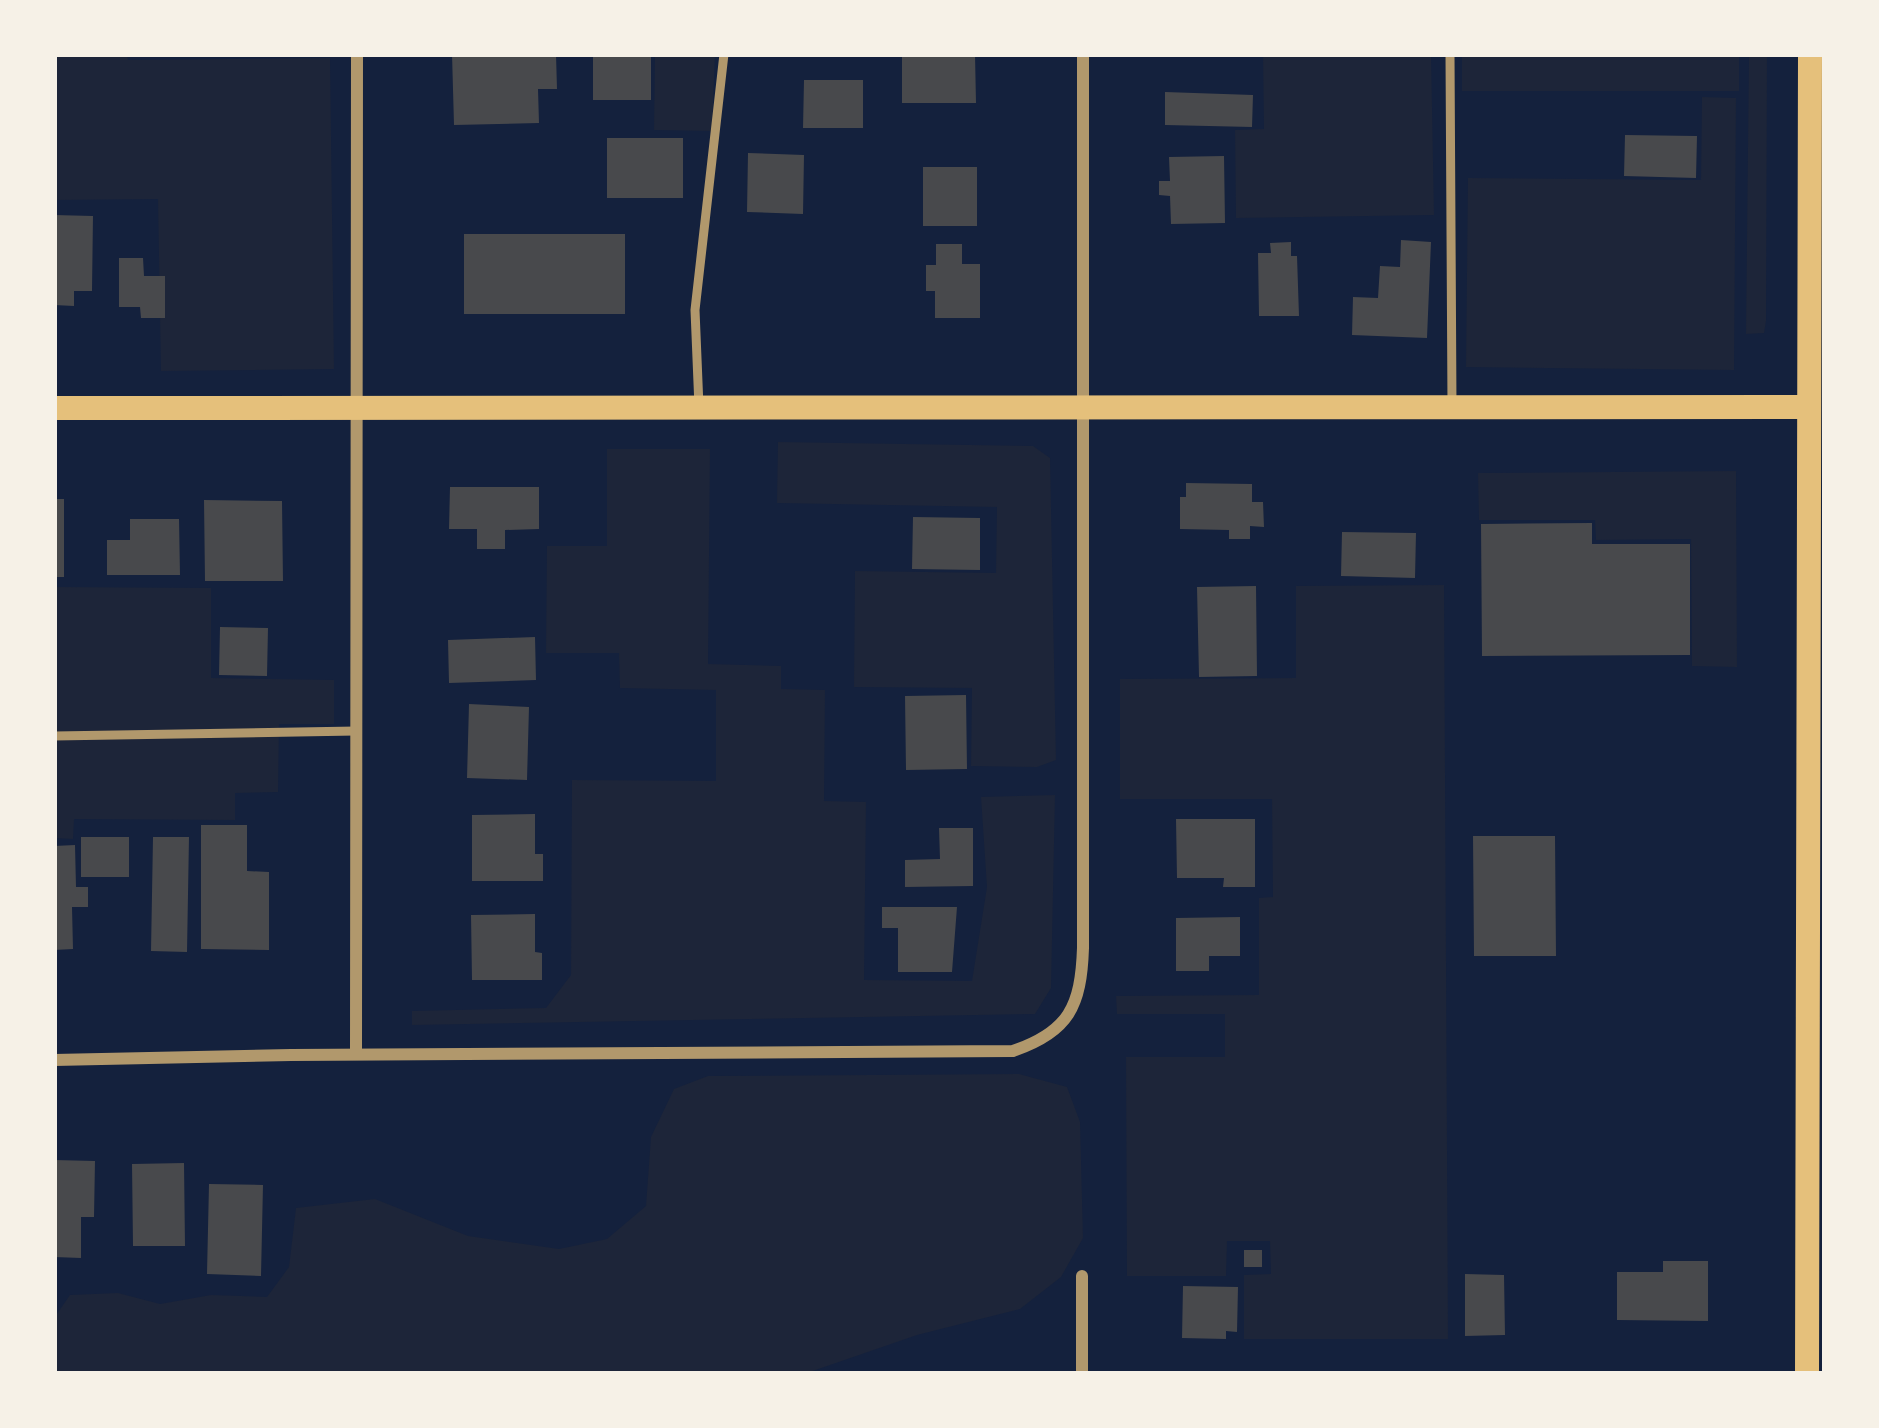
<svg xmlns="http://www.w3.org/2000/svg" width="1879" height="1428" font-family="'IBM Plex Serif',serif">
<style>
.green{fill:#1d2539}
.building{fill:#48494c}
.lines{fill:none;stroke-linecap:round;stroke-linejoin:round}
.service{stroke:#b1986c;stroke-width:9}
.minor{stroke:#b1986c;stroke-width:12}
.secondary{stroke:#e5c07b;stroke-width:24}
</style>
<rect width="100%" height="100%" fill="#14213d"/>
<path class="green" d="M54,54H127L128,60L330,58L334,369L161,371L158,199L54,200Z
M655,54H715L712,131L654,130Z
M1263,54H1431L1434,215L1236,218L1235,130L1264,129Z
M1462,54H1739V91H1462Z
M1749,54H1767L1766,321L1764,333L1746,334Z
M1702,97L1736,98L1734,370L1466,367L1468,178L1701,180Z
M778,442L1033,446L1050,458L1056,760L1037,767L971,766L972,688L854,687L855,571L996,573L997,507L777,503Z
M607,449H710L708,664L781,666V689L825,690L824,801L866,802L864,980L972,981L987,887L981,797L1055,795L1051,988L1035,1014L412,1025V1011L546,1008L571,975L572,780L716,781V690L620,688L619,653H546L547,546H607Z
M1736,471L1737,667L1692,666L1691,539L1596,540L1595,520H1479L1478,473Z
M1444,585L1448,1339H1244V1275L1271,1274L1270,1241H1227L1226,1276H1127L1126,1057H1225V1014H1117L1116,996L1259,995V898L1273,897L1272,799H1120V679L1296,678V586Z
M54,587L211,588V678L334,680V724H279L278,792L235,793V820L74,819L73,839L54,838Z
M1019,1074L1067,1087L1080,1122L1083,1238L1061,1277L1020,1309L917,1335L804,1374H54V1318L70,1295L118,1293L160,1304L211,1295L267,1297L289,1267L296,1208L375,1199L468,1236L559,1249L607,1239L646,1206L651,1137L674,1089L708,1076Z"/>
<path class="building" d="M452,54H556L557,89H538L539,123L454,125Z
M593,54H651V100H593Z
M902,54H975L976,103H902Z
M804,80H863V128H803Z
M1165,92L1253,95L1252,127L1165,125Z
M1625,135L1697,136L1696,178L1624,176Z
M607,138H683V198H607Z
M748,153L804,155L803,214L747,212Z
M1224,156L1225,223L1171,224L1170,196L1159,195V181H1170L1169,157Z
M923,167H977V226H923Z
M54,215L93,216L92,291H74V306L54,305Z
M464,234H625V314H464Z
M1401,240L1431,242L1427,338L1352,335L1353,297L1378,298L1380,266L1400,267Z
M1291,242V256H1297L1299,316H1259L1258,253H1271L1270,243Z
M936,244H962V264H980V318H935V291H926V265H936Z
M119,258H143L144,276H165V318H141L140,307H119Z
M1186,483L1252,484V502H1263L1264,527L1250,526V539H1229V530L1180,529V497H1186Z
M450,487H539V529L505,530V549H477V529H449Z
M54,499H64V577H54Z
M204,500L282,501L283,581H205Z
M913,517L980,518V570L912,569Z
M130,519H179L180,575H107V540H130Z
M1592,523V544H1690V655L1482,656L1481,524Z
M1342,532L1416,533L1415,578L1341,576Z
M1256,586L1257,676L1199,677L1197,587Z
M220,627L268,628L267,676L219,675Z
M535,637L536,680L449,683L448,640Z
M966,695L967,769L906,770L905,696Z
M469,704L529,707L527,780L467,778Z
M535,814V854H543V881H472V815Z
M1176,819H1255V887H1223L1224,878H1177Z
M201,825H247V871L269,872V950L201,949Z
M939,828H973V886L905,887V860L940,859Z
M1473,836H1555L1556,956H1474Z
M81,837H129V877H81Z
M153,837H189L187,952L151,951Z
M75,845L76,887H88V907H72L73,949L54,950V846Z
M882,907H957L952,972H898V928H882Z
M535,914V952L542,953V980H472L471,915Z
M1240,917V956H1209V971H1176V918Z
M54,1160L95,1161L94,1217H81V1258L54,1257Z
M184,1163L185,1246H133L132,1164Z
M209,1184L263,1185L261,1276L207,1274Z
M1244,1250H1262V1267H1244Z
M1663,1261H1708V1321L1617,1320V1272H1663Z
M1465,1274L1504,1275L1505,1335L1465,1336Z
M1183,1286L1238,1287L1237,1332L1226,1331V1339L1182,1338Z"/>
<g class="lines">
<path class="service" d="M1450,54L1452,406
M699,407L695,310L724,54
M54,736L356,731"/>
<path class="minor" d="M356,1054L357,54
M54,1060L291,1055L1013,1051C1069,1032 1081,1006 1083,948V54
M1082,1374V1276"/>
<path class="secondary" d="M54,408L1809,407
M1807,1374L1810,54"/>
</g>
<rect width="1879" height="1428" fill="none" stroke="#f6f1e7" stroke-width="114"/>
</svg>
